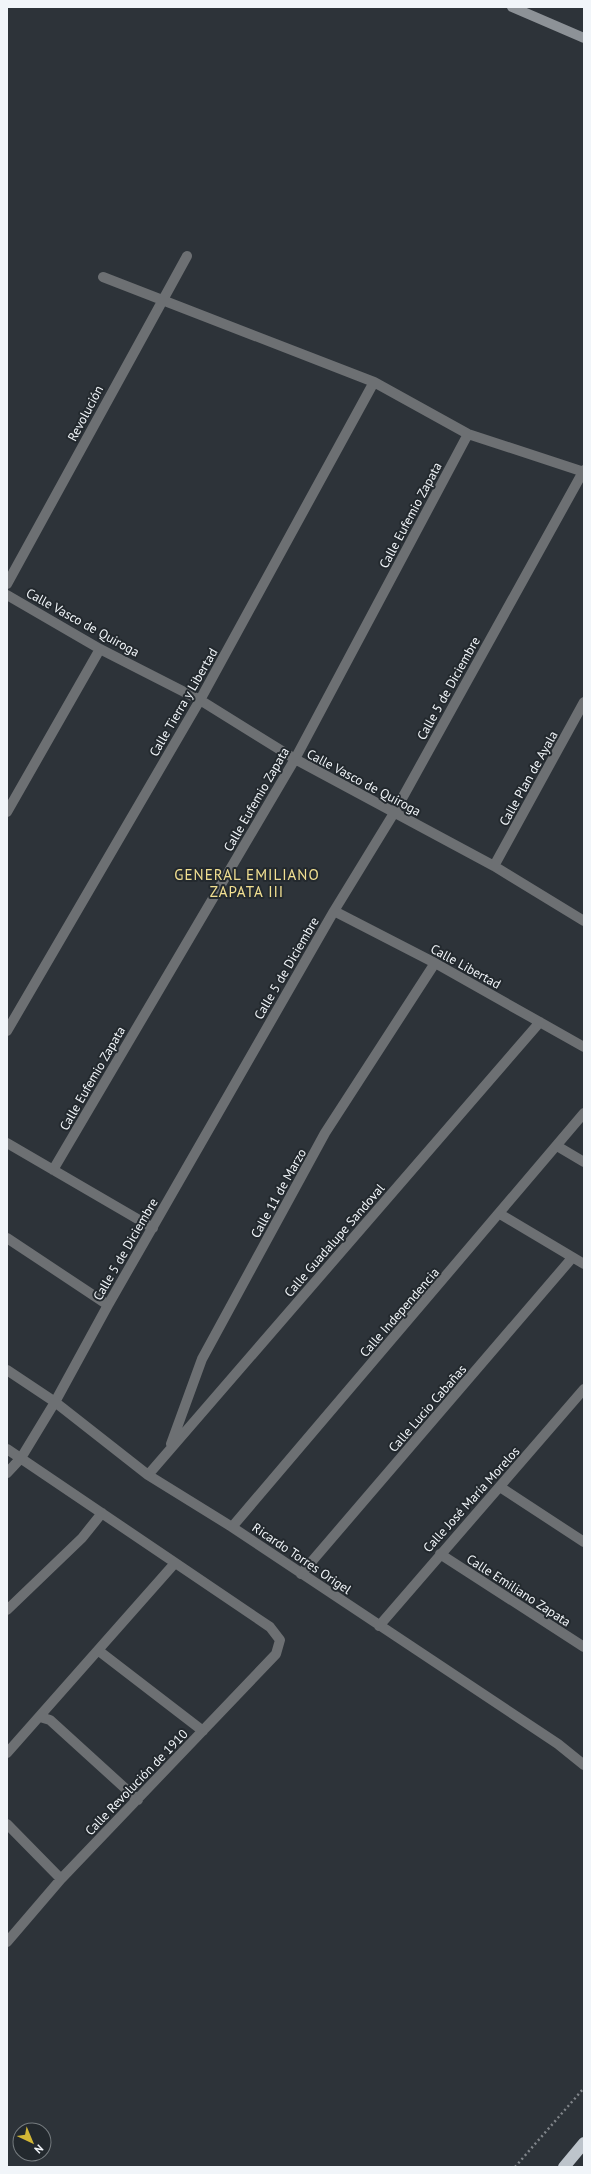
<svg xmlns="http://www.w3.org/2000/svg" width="591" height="2174" font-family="'PT Sans',sans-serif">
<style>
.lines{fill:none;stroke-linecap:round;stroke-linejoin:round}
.path{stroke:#80858a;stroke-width:2.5;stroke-dasharray:2 3;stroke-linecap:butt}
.street{stroke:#6d7073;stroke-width:10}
.secondary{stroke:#8d9297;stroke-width:10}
.highway{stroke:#bdc4cb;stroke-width:12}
.labels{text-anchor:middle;stroke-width:4;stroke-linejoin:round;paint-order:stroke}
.street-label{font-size:13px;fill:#f1f5f9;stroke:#23292e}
.quarter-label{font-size:15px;letter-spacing:1px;fill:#f2e092;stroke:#23292e}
</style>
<rect width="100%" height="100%" fill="#2d3339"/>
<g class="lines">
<path class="path" d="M515,2167L584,2088"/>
<path class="street" d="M103,277L374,382L468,434L584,472
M7,584L187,256
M7,595L100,649L200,700L295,759L494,866L584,921
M7,812L100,649
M494,866L584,702
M334,911L435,963L584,1047
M7,1031L200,700L374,382
M7,1143L153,1228
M557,1146L584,1162
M53,1170L295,759L468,434
M500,1214L584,1264
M7,1238L108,1305
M7,1370L55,1402L148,1475L232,1527L558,1744L584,1765
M171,1444L202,1359L325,1133L435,963
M7,1449L270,1627L280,1640L276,1654L61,1879L7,1942
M7,1473L21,1458L55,1402L108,1305L334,911L394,813L584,470
M148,1475L540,1022
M500,1487L584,1542
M232,1527L584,1113
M440,1554L584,1647
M301,1574L572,1258
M7,1610L82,1538L102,1513
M379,1626L584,1389
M99,1651L203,1731
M40,1717L50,1720L138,1800
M7,1753L175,1563
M7,1824L61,1879"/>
<path class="secondary" d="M512,7L584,38"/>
<path class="highway" d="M564,2167L584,2143"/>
</g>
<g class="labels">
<g class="street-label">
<text transform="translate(85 413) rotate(-62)" y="5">Revolución</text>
<text transform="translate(410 515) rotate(-62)" y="5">Calle Eufemio Zapata</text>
<text transform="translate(83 622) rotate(29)" y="5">Calle Vasco de Quiroga</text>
<text transform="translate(448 688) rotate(-61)" y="5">Calle 5 de Diciembre</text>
<text transform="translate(183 702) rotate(-60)" y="5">Calle Tierra y Libertad</text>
<text transform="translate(528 778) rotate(-61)" y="5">Calle Plan de Ayala</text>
<text transform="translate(364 782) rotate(28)" y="5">Calle Vasco de Quiroga</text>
<text transform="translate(256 799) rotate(-60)" y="5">Calle Eufemio Zapata</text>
<text transform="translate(466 966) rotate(29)" y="5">Calle Libertad</text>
<text transform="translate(286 968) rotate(-60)" y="5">Calle 5 de Diciembre</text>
<text transform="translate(92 1078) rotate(-60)" y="5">Calle Eufemio Zapata</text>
<text transform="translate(278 1193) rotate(-61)" y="5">Calle 11 de Marzo</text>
<text transform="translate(334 1240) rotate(-49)" y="5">Calle Guadalupe Sandoval</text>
<text transform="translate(125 1249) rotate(-60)" y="5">Calle 5 de Diciembre</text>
<text transform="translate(399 1312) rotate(-49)" y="5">Calle Independencia</text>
<text transform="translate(427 1408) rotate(-49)" y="5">Calle Lucio Cabañas</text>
<text transform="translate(471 1499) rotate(-48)" y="5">Calle José María Morelos</text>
<text transform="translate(302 1558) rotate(34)" y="5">Ricardo Torres Origel</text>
<text transform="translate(519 1590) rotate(33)" y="5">Calle Emiliano Zapata</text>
<text transform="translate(136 1782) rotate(-46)" y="5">Calle Revolución de 1910</text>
</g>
<g class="quarter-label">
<text x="247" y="880">GENERAL EMILIANO<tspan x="247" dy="17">ZAPATA III</tspan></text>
</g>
</g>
<rect width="591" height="2174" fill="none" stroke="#f1f5f9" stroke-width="16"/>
<g transform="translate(32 2142) rotate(136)"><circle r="19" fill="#23292e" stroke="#757b7f"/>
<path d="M0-3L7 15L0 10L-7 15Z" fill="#d2b736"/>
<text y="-6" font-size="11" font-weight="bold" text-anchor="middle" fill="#f1f5f9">N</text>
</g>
</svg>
